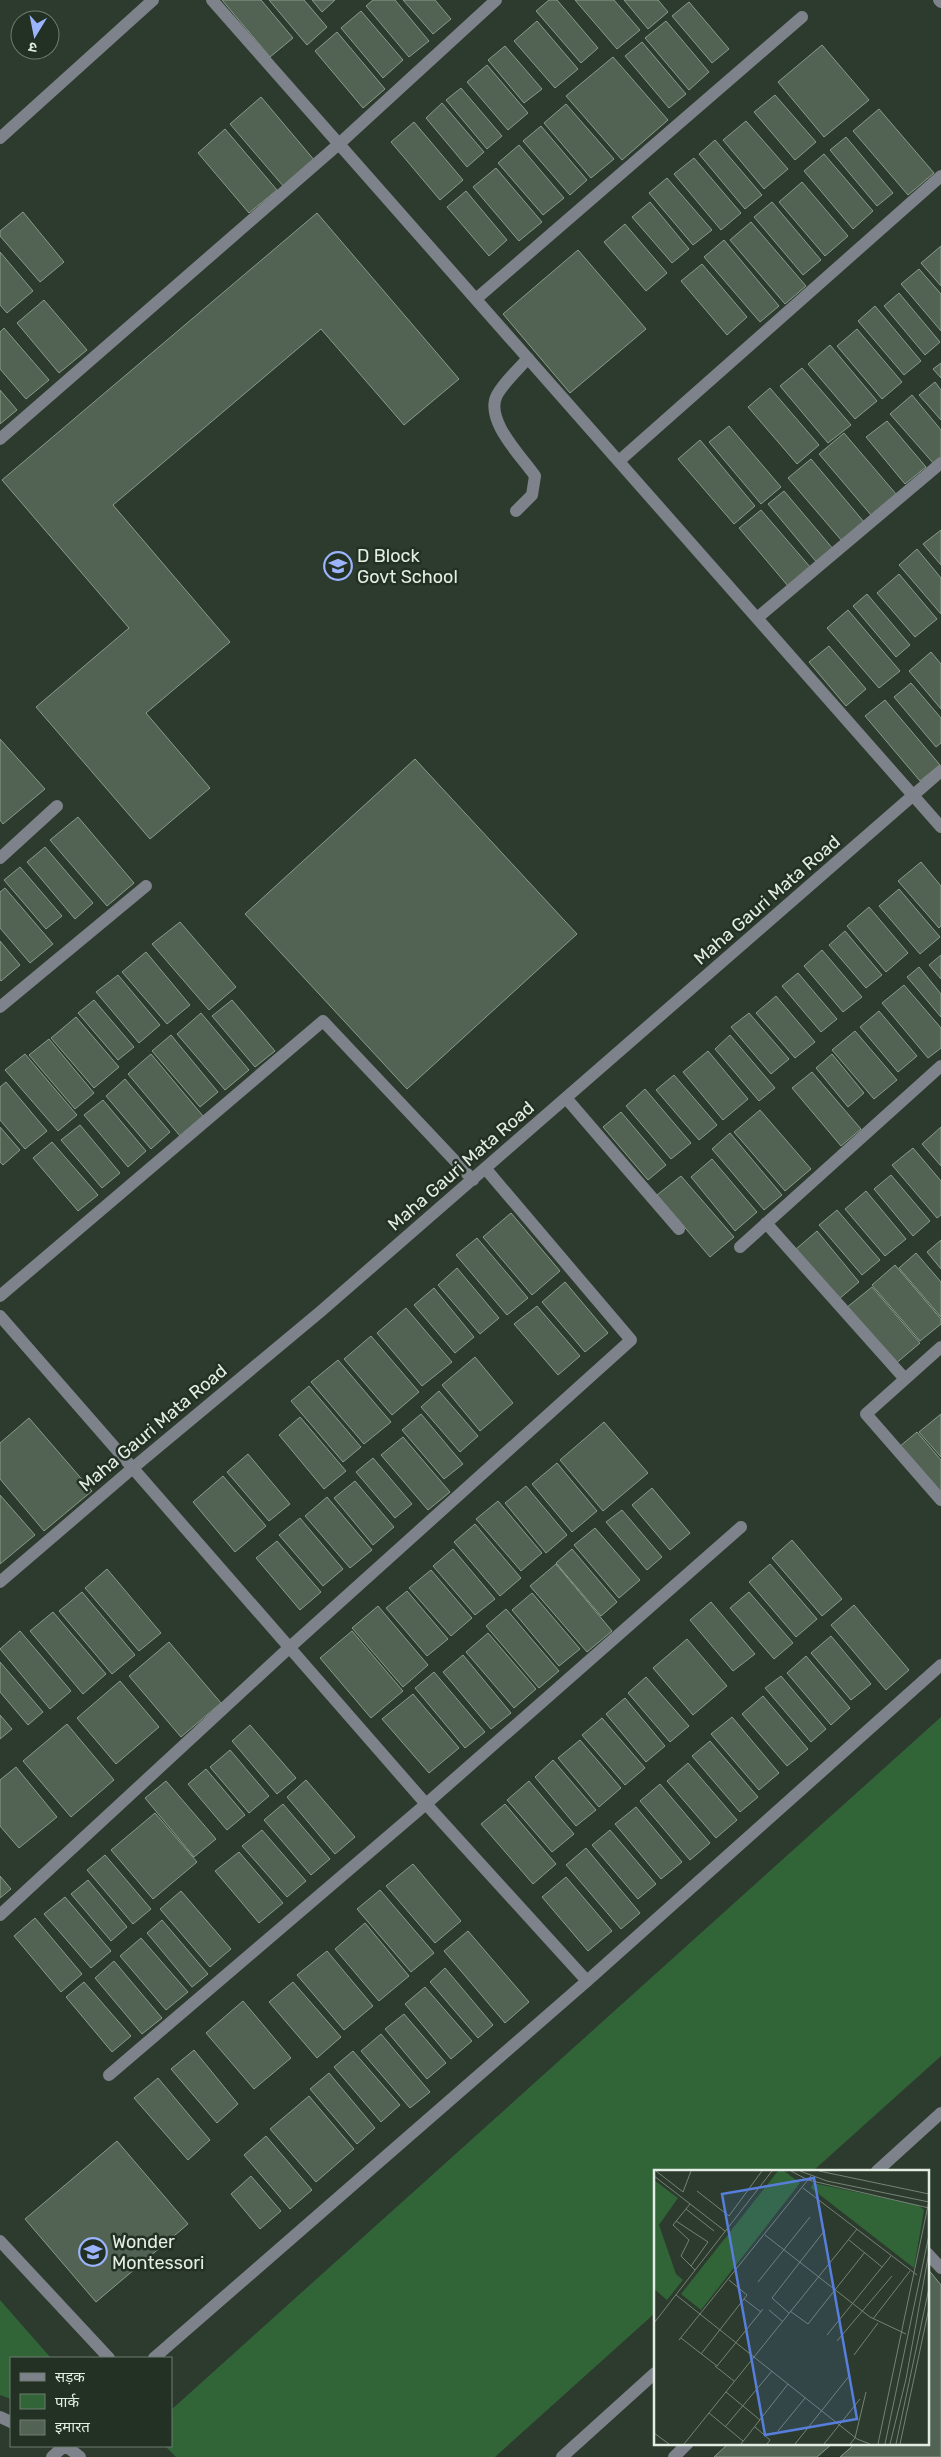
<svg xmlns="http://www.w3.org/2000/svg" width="941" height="2457" font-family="Rubik,'Noto Sans Devanagari',sans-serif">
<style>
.green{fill:#316437}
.building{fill:#526353;stroke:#899b8a}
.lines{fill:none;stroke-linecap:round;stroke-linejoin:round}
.minor{stroke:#7e828b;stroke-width:12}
.labels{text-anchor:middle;stroke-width:5;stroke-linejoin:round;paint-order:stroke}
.poi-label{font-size:18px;fill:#e3ede4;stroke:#223123;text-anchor:start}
.street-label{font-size:18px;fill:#e3ede4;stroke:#223123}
.inset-road{fill:none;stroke:#758276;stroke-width:1}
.view{fill:#587edc;fill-opacity:0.15;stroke:#587edc;stroke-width:2.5}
.inset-edge{fill:none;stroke:#e3ede4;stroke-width:2.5}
</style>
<rect width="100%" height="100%" fill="#2c3b2d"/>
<path class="green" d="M941,1717V2056L813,2171H655V2313L495,2457H176L165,2446H171V2410Z
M0,2300L51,2358H11V2399L0,2395Z"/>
<path class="building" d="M222,0H261L293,38L270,57Z
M269,0H304L327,27L307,45Z
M312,0H335L322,12Z
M373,0H395L429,41L409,57L366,6Z
M403,0H435L451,19L433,34Z
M549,0H557L598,48L581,63L536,11Z
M575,0H614L640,30L617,49Z
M624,0H658L668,12L648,29Z
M689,2L729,49L712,63L672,16Z
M361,11L403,60L383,78L341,28Z
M537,21L578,69L555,88L514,41Z
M666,21L709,72L689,90L645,38Z
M337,32L385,89L363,108L315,51Z
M642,42L686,94L669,108L625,56Z
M822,45L869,100L824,137L778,82Z
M505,46L542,89L524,103L488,60Z
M613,57L668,120L622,160L566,96Z
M487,65L528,113L508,130L467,82Z
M461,88L502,136L487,149L446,100Z
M775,95L816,142L795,160L754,112Z
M261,97L315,161L284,187L230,124Z
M442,103L484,152L467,167L426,118Z
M566,104L614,159L591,178L544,123Z
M879,109L934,173L908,195L853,131Z
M746,121L788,169L764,189L723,140Z
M414,122L463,180L440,200L391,142Z
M541,126L587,180L570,195L523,141Z
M225,129L277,190L249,213L198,153Z
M846,137L893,193L877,206L830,150Z
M715,140L762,195L745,209L699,154Z
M519,145L564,198L543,215L498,163Z
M824,154L873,211L853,229L804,171Z
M694,158L741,213L721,230L674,174Z
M496,168L542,222L519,241L473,187Z
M667,178L712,230L693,245L649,193Z
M802,182L848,236L825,256L779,202Z
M466,191L507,240L489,256L447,207Z
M650,202L689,249L672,263L632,217Z
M772,202L821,260L803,275L754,217Z
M23,212L64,262L40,282L0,236V231Z
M317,213L459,379L404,425L321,329L113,505L230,642L146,713L210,788L150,839L36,707L129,628L2,480Z
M751,222L806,286L785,304L730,240Z
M625,224L667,273L646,291L604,242Z
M724,240L779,306L760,322L704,257Z
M941,246V286L921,263Z
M578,250L646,329L570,393L503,314Z
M0,252L33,291L7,313L0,305Z
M702,264L747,317L727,335L681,281Z
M919,269L941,294V331L901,284Z
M899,293L940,342L925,355L884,306Z
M44,300L87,350L59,373L17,323Z
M875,306L921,361L904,375L858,321Z
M4,328L49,380L26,399L0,369V332Z
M857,329L902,382L882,399L837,346Z
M830,345L877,401L855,419L808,364Z
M941,363V378L933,369Z
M802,368L851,425L828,443L780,386Z
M935,382L941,390V420L919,395Z
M770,388L819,445L797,464L748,407Z
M0,390L17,410L0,424Z
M912,395L941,430V458L934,464L890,414Z
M887,421L926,467L905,484L866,437Z
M729,426L781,487L761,504L709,442Z
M844,433L896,494L871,515L819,454Z
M700,440L755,506L734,524L678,459Z
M811,459L864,522L842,541L788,478Z
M784,491L834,550L818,564L768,504Z
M761,510L811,568L788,586L739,528Z
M941,530V565L923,544Z
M917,549L941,578V614L899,565Z
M899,574L937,619L915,637L877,593Z
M867,594L910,645L896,657L853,606Z
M848,610L900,671L879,688L827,628Z
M829,646L866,689L846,706L809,662Z
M931,652L941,664V709L909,671Z
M911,683L941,718V743L936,747L894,697Z
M885,700L940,765L920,781L865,716Z
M0,739L45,789L3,824L0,820Z
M415,759L577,934L407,1089L245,914Z
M78,817L134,883L107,906L50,840Z
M45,847L93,903L75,919L27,862Z
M921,862L941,886V926L939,928L898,881Z
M20,867L62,916L46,929L4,880Z
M5,888L53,944L30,963L0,928V892Z
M899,889L940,937L920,954L879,906Z
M869,907L908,953L886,972L847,926Z
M180,922L236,987L209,1010L152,944Z
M845,931L882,975L866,988L829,945Z
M0,941L20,965L1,981L0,980Z
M822,950L862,997L843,1012L804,966Z
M146,952L190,1005L167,1024L122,972Z
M941,955V979L929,965Z
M919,967L941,994V1017L907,977Z
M798,973L837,1019L821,1032L782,986Z
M118,975L160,1025L139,1043L96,992Z
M904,985L941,1028V1048L928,1058L882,1003Z
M776,996L815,1042L795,1058L756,1013Z
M94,1000L134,1047L118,1060L78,1013Z
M232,1000L275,1051L255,1067L212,1016Z
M879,1011L917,1056L898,1072L860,1027Z
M201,1013L249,1070L225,1090L177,1034Z
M749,1013L789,1059L771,1074L731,1027Z
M76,1017L119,1067L94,1088L51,1038Z
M855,1031L897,1080L874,1099L832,1050Z
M171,1035L218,1092L200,1107L152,1051Z
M730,1035L775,1088L759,1101L715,1049Z
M49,1039L94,1093L75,1109L29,1055Z
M708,1051L748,1099L723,1120L683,1072Z
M25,1054L77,1115L58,1131L5,1070Z
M151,1054L203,1116L180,1136L128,1074Z
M832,1054L864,1093L848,1107L816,1068Z
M812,1072L861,1129L841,1146L792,1088Z
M674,1075L717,1125L699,1140L656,1090Z
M125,1079L170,1132L151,1149L106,1096Z
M6,1082L47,1131L25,1149L0,1120V1087Z
M645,1089L691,1143L671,1159L626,1106Z
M103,1100L146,1151L128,1167L84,1115Z
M760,1110L811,1169L785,1191L734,1132Z
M621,1112L666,1165L648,1180L603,1127Z
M80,1125L120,1173L102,1188L61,1140Z
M0,1127L20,1150L3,1165L0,1162Z
M941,1127V1166L922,1144Z
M730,1133L782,1195L764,1210L712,1149Z
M52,1142L98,1195L78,1211L33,1158Z
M913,1148L941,1181V1215L937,1218L892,1165Z
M712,1159L757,1212L735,1231L691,1177Z
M891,1175L930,1221L913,1236L874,1189Z
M681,1176L734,1237L710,1257L657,1195Z
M866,1191L906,1239L885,1256L845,1209Z
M837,1210L880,1260L862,1275L819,1225Z
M511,1213L560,1271L532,1295L483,1237Z
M817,1231L859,1282L839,1299L796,1249Z
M477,1238L528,1298L507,1315L456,1255Z
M941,1240V1269L927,1252Z
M916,1253L941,1282V1317L899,1268Z
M895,1265L941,1319V1324L920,1341L872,1285Z
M457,1268L499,1318L480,1334L438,1285Z
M565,1282L608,1333L585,1352L542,1302Z
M872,1287L920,1343L894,1365L846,1308Z
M434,1288L474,1337L455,1353L414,1305Z
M537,1306L580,1356L558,1375L514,1324Z
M406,1308L452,1362L422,1386L377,1333Z
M371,1336L419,1392L392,1415L344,1359Z
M475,1357L513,1403L480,1431L442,1385Z
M338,1360L391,1422L364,1444L311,1382Z
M309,1386L361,1447L343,1462L291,1401Z
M439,1391L478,1436L460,1452L421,1407Z
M421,1414L463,1464L444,1479L402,1430Z
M941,1414V1457L919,1432Z
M300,1417L346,1471L324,1489L279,1435Z
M29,1418L92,1491L44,1531L0,1479V1443Z
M604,1422L648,1473L603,1511L560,1460Z
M917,1432L941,1460V1498L899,1447Z
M403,1437L450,1492L428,1510L381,1455Z
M248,1454L290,1504L269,1521L227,1472Z
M373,1458L412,1504L395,1518L356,1472Z
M557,1463L597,1511L572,1532L532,1484Z
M223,1476L266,1526L235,1552L193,1502Z
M355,1481L394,1527L373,1545L334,1498Z
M526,1486L567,1535L546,1553L505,1503Z
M652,1488L690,1533L670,1550L632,1505Z
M0,1495L35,1535L0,1564Z
M327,1497L372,1550L350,1568L305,1516Z
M498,1501L542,1553L521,1571L476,1519Z
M622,1510L662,1557L647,1570L606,1522Z
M300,1518L343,1569L323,1586L279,1535Z
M475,1524L521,1578L500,1596L454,1542Z
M595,1528L640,1580L619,1598L574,1545Z
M792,1540L842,1599L822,1616L772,1558Z
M277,1541L321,1592L300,1610L256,1558Z
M453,1549L495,1599L475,1615L433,1566Z
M572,1549L617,1602L601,1616L556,1563Z
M556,1564L612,1631L587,1652L530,1586Z
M770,1564L817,1619L796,1637L749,1582Z
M107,1569L161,1633L139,1651L85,1588Z
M431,1570L472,1618L451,1636L409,1588Z
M407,1591L448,1639L427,1656L386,1608Z
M82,1592L135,1655L112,1674L59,1611Z
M749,1592L793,1643L774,1659L730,1608Z
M532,1593L580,1649L559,1666L512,1610Z
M711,1602L755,1654L733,1671L690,1620Z
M854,1605L909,1670L886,1690L831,1625Z
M378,1606L428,1665L403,1687L352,1628Z
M506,1609L559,1671L539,1688L486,1626Z
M53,1612L106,1674L83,1694L30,1631Z
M20,1631L71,1691L50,1709L0,1649Z
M352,1631L403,1691L371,1718L320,1658Z
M488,1633L536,1689L514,1708L466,1652Z
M831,1636L871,1684L851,1700L811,1653Z
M687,1639L727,1686L693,1715L653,1668Z
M169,1642L221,1703L181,1737L129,1676Z
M463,1655L511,1713L491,1729L443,1672Z
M806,1656L850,1708L831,1725L787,1673Z
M0,1662L43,1712L28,1725L0,1692Z
M434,1672L485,1732L465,1748L415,1688Z
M781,1676L826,1729L811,1742L765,1688Z
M646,1677L689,1726L670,1742L628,1693Z
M120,1681L159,1727L116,1764L77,1718Z
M413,1694L459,1748L429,1773L382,1719Z
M763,1696L808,1749L787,1766L742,1714Z
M625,1698L665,1746L646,1762L606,1714Z
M0,1715L12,1729L0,1739Z
M732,1717L779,1773L759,1790L711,1734Z
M602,1718L645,1768L625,1785L582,1735Z
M67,1724L114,1780L71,1817L23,1761Z
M250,1725L296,1778L277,1794L232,1741Z
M580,1740L621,1788L599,1807L558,1758Z
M710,1741L758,1797L740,1812L692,1756Z
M230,1750L269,1796L249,1813L210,1767Z
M553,1760L596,1810L576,1826L535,1777Z
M688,1763L737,1820L716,1838L667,1781Z
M16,1767L57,1817L19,1848L0,1826V1780Z
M206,1769L245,1815L227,1830L188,1784Z
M306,1780L355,1837L335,1854L287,1797Z
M166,1781L216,1839L194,1857L145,1798Z
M529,1781L574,1834L552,1852L507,1800Z
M660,1784L710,1843L690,1860L640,1801Z
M283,1804L330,1859L311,1875L264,1820Z
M505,1804L556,1864L533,1884L481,1824Z
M636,1807L682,1862L661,1879L615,1824Z
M155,1813L197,1862L153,1899L111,1850Z
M262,1830L306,1881L287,1897L242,1846Z
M610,1830L656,1884L638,1899L592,1845Z
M586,1848L640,1913L621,1929L566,1865Z
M239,1852L283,1903L259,1923L215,1871Z
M105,1855L151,1909L133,1924L87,1870Z
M413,1864L461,1921L435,1943L386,1886Z
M0,1876L11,1889L0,1898Z
M566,1877L612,1931L588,1951L542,1897Z
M88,1880L127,1927L111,1941L71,1894Z
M380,1890L434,1953L411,1972L357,1909Z
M181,1891L231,1949L210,1967L160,1909Z
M65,1897L111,1951L91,1968L44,1914Z
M35,1918L82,1974L61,1992L14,1936Z
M162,1920L208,1974L192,1987L147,1933Z
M365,1923L409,1976L379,2001L335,1949Z
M468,1931L529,2002L505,2023L444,1951Z
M141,1938L188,1992L166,2010L120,1956Z
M327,1951L373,2006L344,2030L297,1975Z
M114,1961L162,2018L142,2034L95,1978Z
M445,1968L493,2025L478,2038L430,1982Z
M84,1982L131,2036L112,2052L66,1997Z
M293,1982L341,2037L317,2058L269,2002Z
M425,1987L472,2041L451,2059L405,2004Z
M243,2001L291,2058L254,2089L206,2033Z
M404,2014L446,2063L427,2079L385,2029Z
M381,2034L430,2092L410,2108L361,2051Z
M194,2050L238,2104L217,2123L171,2069Z
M353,2051L400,2105L381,2122L334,2067Z
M329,2073L375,2128L357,2144L310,2089Z
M158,2078L210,2140L188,2160L134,2098Z
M309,2096L354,2149L316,2182L270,2129Z
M266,2136L312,2190L290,2209L244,2155Z
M117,2141L188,2224L96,2302L25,2219Z
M251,2176L281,2211L260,2229L231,2194Z
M927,2268L941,2285V2457H840L856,2443H927Z
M729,2443H833L817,2457H714Z"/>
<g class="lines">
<path class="minor" d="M212,0L941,827
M939,0L941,2
M0,138L153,0
M476,299L802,17
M0,439L340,143L496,0
M619,461L941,176
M516,511L532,495L535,476C522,457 484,420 497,395C504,382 518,370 528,358
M757,618L941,463
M0,858L57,806
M0,1007L146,886
M566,1098L679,1229
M766,1223L905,1379
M740,1247L941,1066
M0,1296L323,1021L473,1180
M0,1316L426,1804L587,1981
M941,1347L866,1414L941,1500
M0,1582L134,1467L320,1312L941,771
M0,1915L290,1647L631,1340L485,1168
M109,2075L426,1804L741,1527
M877,2171L941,2113
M0,2241L109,2358
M927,2253L941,2268
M154,2358L587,1981L941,1665
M0,2417L11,2422
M66,2446L80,2457
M52,2457L64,2446
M562,2457L655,2373
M674,2457L688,2443"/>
</g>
<defs>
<symbol id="school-ring" viewBox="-11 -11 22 22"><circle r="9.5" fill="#223123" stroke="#9bb4fd" stroke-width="1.5"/><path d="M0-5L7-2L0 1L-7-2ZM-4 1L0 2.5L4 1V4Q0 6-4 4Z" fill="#9bb4fd"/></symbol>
</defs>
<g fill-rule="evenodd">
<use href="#school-ring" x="322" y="550" width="32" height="32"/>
<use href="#school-ring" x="77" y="2236" width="32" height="32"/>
</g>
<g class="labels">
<g class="poi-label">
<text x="357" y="562">D Block<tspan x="357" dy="21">Govt School</tspan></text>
<text x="112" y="2248">Wonder<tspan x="112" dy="21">Montessori</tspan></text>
</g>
<g class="street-label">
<text transform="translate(767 900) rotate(-41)" y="6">Maha Gauri Mata Road</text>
<text transform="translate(461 1166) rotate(-41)" y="6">Maha Gauri Mata Road</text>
<text transform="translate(153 1428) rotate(-40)" y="6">Maha Gauri Mata Road</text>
</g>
</g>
<g transform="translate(654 2170)">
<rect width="275" height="275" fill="#2c3b2d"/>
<path d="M124,1H130L146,13L47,140L27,124ZM0,10L24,28L5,55L22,104L29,110L13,130L0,119ZM159,13L264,35L270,40L260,98L157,18Z" fill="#316437"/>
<path class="inset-road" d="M2,1L29,22L37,1M137,1L154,10L275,38M146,1L173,11L275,32M165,1L275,24M0,6L71,61M149,18L263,105M43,21L75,46L108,1M36,34L19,55L35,70L27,86L41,100M32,39L60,61M22,51L54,72L37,96M111,65L216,147L252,164M195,70L228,97M104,112L156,47M22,125L203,269L216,274M90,129L107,142M115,140L128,151M136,141L154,154L211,82M135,143L118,128L171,60M219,149L256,101M0,153L118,1M173,165L237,86M27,168L63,196L109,139M25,170L157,6M183,171L238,106M47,184L93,125L75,110M200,185L224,153M61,196L80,211M72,222L106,250M55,243L89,271M71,257L118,201M101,257L116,270L113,274M124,261L151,228M0,263L15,274M30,274L203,59M87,274L134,214M141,274L196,205M170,274L206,229M196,274L201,268L212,222M224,274L275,31M231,274L275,65M236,274L252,209L275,82M242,274L275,118M246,274L275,138"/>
<path class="view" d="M160,8L203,249L111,265L68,24Z"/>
<rect width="275" height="275" class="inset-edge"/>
</g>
<rect x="10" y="2357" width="162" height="90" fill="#223123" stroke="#6f7c70"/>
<rect x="20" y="2373" width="25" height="8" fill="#7e828b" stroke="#6f7c70"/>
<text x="55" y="2382" font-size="15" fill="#e3ede4">सड़क</text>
<rect x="20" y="2394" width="25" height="15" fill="#316437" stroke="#6f7c70"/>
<text x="55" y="2407" font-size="15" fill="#e3ede4">पार्क</text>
<rect x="20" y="2420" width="25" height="15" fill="#526353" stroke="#6f7c70"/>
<text x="55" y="2432" font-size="15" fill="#e3ede4">इमारत</text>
<g transform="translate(35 35) rotate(190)"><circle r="24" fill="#223123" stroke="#6f7c70"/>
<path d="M0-4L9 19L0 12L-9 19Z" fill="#9bb4fd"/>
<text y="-8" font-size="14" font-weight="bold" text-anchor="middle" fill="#e3ede4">उ</text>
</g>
</svg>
